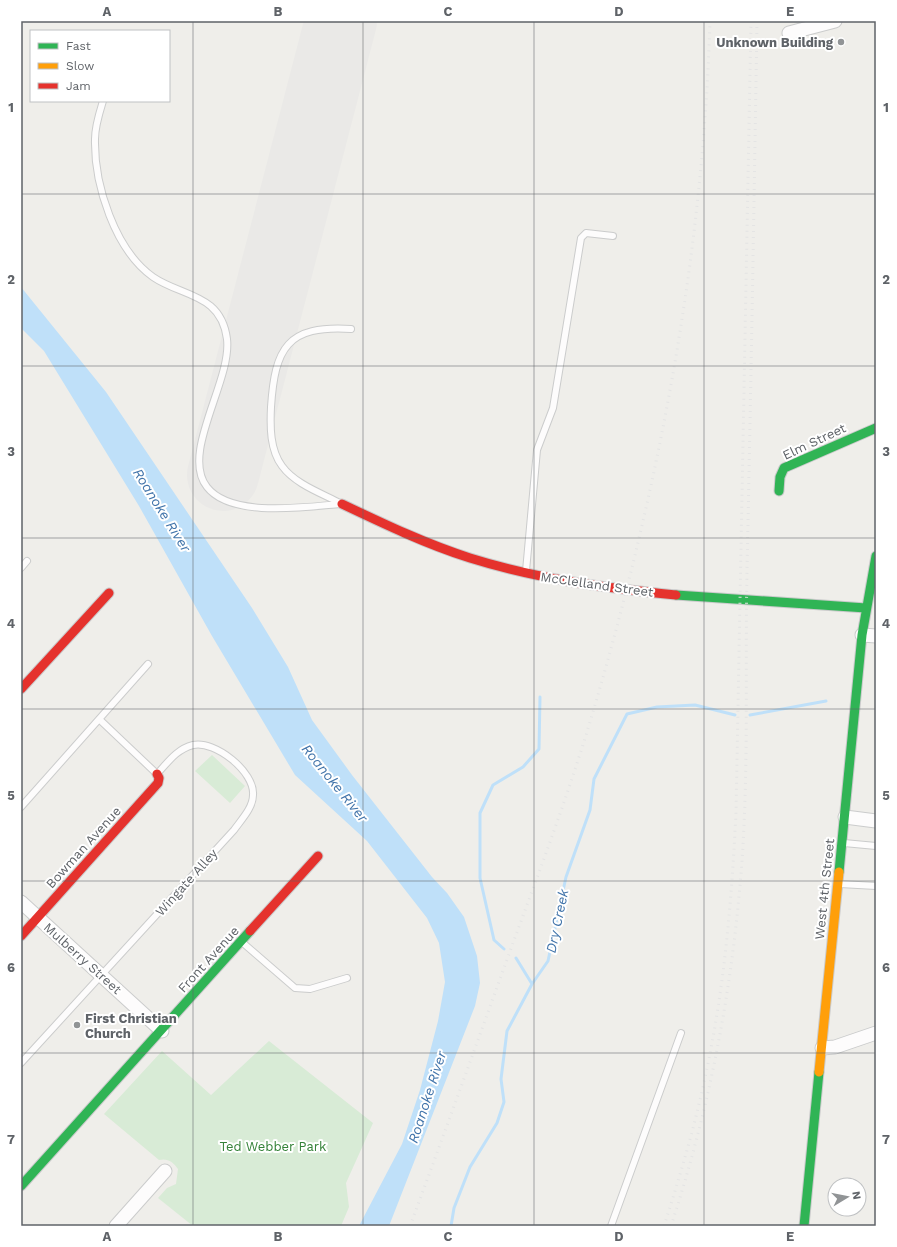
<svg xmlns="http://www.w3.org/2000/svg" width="897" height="1247" font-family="'Work Sans',sans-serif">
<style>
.green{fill:#d8ebd6}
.water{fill:#bfe0f9}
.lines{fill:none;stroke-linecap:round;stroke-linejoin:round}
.stream{stroke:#bfe0f9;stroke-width:3}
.runway{stroke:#eae9e7;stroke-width:72}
.lane-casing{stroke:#cbcccc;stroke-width:8}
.street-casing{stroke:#cbcccc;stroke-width:15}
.fast-casing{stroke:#cacacb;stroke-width:11}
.slow-casing{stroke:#cacacb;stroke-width:11}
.jam-casing{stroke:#cacacb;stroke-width:11}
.lane{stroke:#fdfcfc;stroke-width:6}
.street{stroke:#fdfcfc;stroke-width:13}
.fast{stroke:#30b455;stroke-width:9}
.slow{stroke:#ff9f0a;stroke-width:9}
.jam{stroke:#e5322d;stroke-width:9}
.rail{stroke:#e4e4e4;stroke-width:3;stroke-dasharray:1 5;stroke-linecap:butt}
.grid{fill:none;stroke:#5f6368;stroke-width:1;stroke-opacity:0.55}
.poi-dot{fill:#919496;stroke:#fff;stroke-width:1.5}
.labels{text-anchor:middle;stroke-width:4;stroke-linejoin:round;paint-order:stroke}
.poi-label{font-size:13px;font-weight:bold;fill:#5f6368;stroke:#fff;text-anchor:end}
.street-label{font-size:13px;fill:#5f6368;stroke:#fff}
.park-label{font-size:13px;fill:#348238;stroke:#fff}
.water-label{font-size:14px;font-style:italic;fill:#4174aa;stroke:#fff}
.neatline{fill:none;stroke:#5f6368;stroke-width:1.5}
.grid-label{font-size:13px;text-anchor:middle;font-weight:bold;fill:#5f6368}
</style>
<rect width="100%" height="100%" fill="#efeeea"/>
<path class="green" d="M212,755L245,786L230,803L195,771Z
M269,1041L373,1123L346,1183L349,1207L341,1226H193L158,1198L167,1188L176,1184L178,1169C173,1162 168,1158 159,1160L104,1114L162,1051L211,1095Z"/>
<path class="water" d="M21,287L106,392L252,608L288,667L312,720L352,775L432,877L447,893L464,917L477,956L480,983L475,1006L389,1226H359L402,1144L420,1090L438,1021L445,982L439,943L427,918L367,841L295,775L212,636L139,506L44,351L21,328Z"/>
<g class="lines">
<path class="stream" d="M750,715L826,701
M504,949L494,940L480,878V813L493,785L523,767L539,749L540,697
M516,958L532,984
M451,1226L454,1208L470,1167L497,1123L504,1102L501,1079L507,1031L532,984L548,961L566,877L590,810L594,779L627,714L657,707L695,705L735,715"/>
<path class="runway" d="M223,475L341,21"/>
<defs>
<path id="lane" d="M103,101C99,114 95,126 95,139C94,185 115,250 153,277C182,297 221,293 227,339C232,381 180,453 207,487C231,518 305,507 340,504
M340,503C321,493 295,484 282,466C270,450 270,427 271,407C275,348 287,325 351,329
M21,568L27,561
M526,571L537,450L553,408L581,238L586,233L613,236
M21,807L148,664
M844,843L876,846
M840,884L876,886
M243,943L295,988L310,989L347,978
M21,1063L234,830C241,820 253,808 253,795C255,772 215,740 193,745C177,749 168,762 157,774L99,719
M611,1226L681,1033"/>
<path id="street" d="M789,33L835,21
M862,635L876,636
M845,817L876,821
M21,902L162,1031
M822,1048L835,1047L876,1033
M116,1226L165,1171"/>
<path id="fast" d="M779,491L780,477L784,468L876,428
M676,595L866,608
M839,872L862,635L876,556
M21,1186L250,931
M804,1226L819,1072"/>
<path id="slow" d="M819,1072L839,872"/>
<path id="jam" d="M342,504C384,524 426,544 470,558C537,579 606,588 676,595
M21,689L109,593
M250,931L318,856
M21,936L158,783L159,778L157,774"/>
</defs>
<use href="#lane" class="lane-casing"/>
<use href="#street" class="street-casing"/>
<use href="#fast" class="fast-casing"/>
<use href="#slow" class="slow-casing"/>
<use href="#jam" class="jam-casing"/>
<use href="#lane" class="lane"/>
<use href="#street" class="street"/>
<use href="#fast" class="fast"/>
<use href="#slow" class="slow"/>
<use href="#jam" class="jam"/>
<path class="rail" d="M410,1226C445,1132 479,1037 513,943C541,867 570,790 593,712C659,487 703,255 710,21
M664,1226C683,1167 700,1108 711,1048C726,970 732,892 736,813L751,21
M671,1226C709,1110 731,996 741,874C749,773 745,671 747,569C751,387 754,204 757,21"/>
</g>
<path class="grid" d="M193,21V1226M363,21V1226M534,21V1226M704,21V1226M21,194H876M21,366H876M21,538H876M21,709H876M21,881H876M21,1053H876"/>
<g class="poi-dot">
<circle cx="841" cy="42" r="4"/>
<circle cx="77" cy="1025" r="4"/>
</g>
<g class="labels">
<g class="poi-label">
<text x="833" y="47">Unknown Building</text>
<text x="85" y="1023" text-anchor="start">First Christian<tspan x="85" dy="15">Church</tspan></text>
</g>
<g class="street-label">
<text transform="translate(814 441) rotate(-25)" y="5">Elm Street</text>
<text transform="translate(597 584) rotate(8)" y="5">McClelland Street</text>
<text transform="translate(83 847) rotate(-48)" y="5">Bowman Avenue</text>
<text transform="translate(186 882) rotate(-48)" y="5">Wingate Alley</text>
<text transform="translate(824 889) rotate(-84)" y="5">West 4th Street</text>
<text transform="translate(83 958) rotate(42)" y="5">Mulberry Street</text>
<text transform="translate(208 959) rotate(-48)" y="5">Front Avenue</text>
</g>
<g class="park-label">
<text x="273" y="1151">Ted Webber Park</text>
</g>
<g class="water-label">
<text transform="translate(162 510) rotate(58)" y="5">Roanoke River</text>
<text transform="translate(335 783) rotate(51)" y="5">Roanoke River</text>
<text transform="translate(557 921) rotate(-78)" y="5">Dry Creek</text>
<text transform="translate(427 1097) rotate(-72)" y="5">Roanoke River</text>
</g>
</g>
<rect width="897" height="1247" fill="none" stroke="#ffffff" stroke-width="44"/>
<rect x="30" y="30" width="140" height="72" fill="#ffffff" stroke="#bfc1c3"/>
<rect x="38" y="43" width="20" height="6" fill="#30b455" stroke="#bfc1c3"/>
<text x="66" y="50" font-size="12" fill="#5f6368">Fast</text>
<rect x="38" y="63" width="20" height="6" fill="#ff9f0a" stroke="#bfc1c3"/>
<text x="66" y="70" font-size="12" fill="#5f6368">Slow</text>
<rect x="38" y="83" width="20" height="6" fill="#e5322d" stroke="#bfc1c3"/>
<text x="66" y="90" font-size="12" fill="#5f6368">Jam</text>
<g transform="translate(847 1197) rotate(80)"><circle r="19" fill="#ffffff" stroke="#bfc1c3"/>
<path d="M0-3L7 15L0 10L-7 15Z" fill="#919496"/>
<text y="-6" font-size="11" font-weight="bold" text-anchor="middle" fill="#5f6368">N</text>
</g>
<rect x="22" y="22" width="853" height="1203" class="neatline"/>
<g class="grid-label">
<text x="107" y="16">A</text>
<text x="278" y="16">B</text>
<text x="448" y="16">C</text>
<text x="619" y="16">D</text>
<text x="790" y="16">E</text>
<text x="11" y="112">1</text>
<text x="886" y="112">1</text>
<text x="11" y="284">2</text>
<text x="886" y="284">2</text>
<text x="11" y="456">3</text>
<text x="886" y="456">3</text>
<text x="11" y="628">4</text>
<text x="886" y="628">4</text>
<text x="11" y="800">5</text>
<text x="886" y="800">5</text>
<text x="11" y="972">6</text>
<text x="886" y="972">6</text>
<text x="11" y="1144">7</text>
<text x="886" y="1144">7</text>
<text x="107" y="1241">A</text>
<text x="278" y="1241">B</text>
<text x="448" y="1241">C</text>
<text x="619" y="1241">D</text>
<text x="790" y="1241">E</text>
</g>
</svg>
